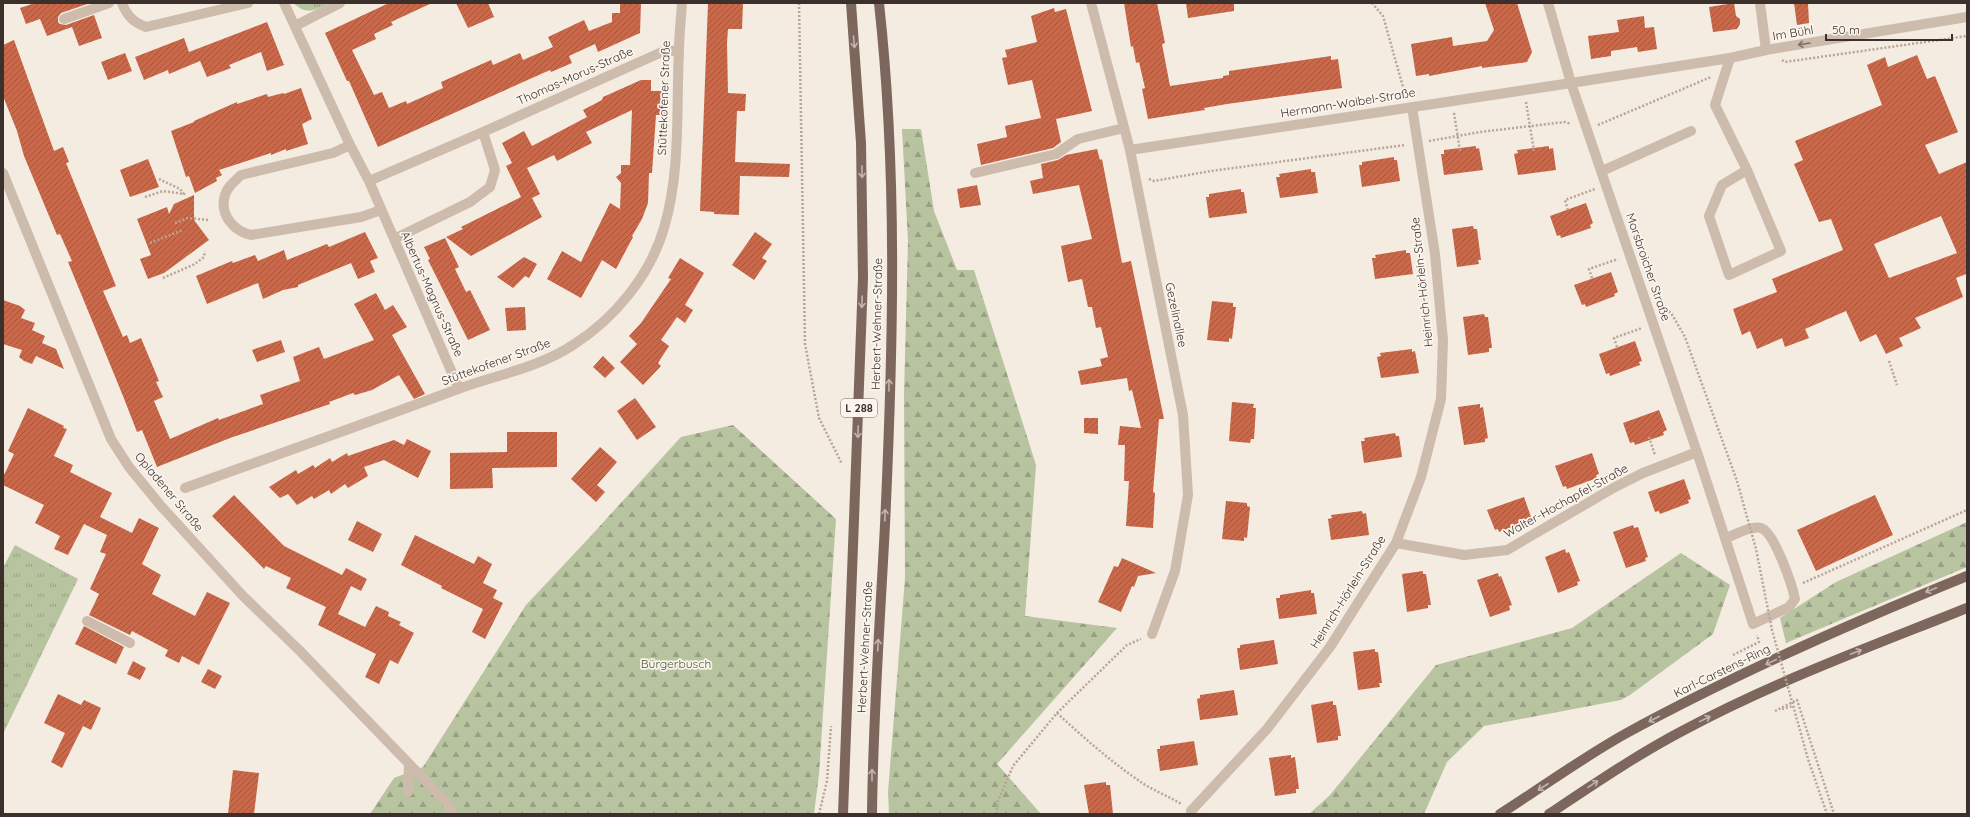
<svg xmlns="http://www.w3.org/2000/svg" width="1970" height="817" font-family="Quicksand,sans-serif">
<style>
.grass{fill:url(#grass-tufts)}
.forest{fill:url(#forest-firs)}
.building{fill:url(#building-hatch);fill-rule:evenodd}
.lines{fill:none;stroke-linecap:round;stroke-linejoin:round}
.path{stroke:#b9a596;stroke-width:2.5;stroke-dasharray:2 2;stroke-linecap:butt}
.service{stroke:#cdbbac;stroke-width:10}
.minor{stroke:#cdbbac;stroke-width:10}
.primary{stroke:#7d675c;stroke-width:10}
.path-bridge{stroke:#b9a596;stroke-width:2.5;stroke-dasharray:2 2;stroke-linecap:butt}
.oneway{stroke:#c2b5ac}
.oneway2{stroke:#7d6f65}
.labels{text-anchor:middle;stroke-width:3.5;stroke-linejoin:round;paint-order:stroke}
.shield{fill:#fbf5ee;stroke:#756b66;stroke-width:1}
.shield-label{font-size:11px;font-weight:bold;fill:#3b302b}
.street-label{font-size:12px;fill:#3b302b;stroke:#fbf5ee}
.park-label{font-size:12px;fill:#4a5a2e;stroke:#fbf5ee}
</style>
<defs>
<pattern id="grass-tufts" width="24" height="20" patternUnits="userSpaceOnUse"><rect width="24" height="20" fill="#b8c4a0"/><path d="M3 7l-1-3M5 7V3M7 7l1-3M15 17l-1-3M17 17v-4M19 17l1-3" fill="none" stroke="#97a083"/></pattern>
<pattern id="forest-firs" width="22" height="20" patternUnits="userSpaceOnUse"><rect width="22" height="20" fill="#b8c4a0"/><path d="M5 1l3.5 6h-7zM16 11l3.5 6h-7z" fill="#97a083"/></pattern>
<pattern id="building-hatch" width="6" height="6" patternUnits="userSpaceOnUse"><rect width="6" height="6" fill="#c8694b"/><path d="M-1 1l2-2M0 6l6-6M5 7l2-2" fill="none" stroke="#a4573f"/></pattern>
</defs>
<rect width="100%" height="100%" fill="#f4ebe1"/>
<path class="grass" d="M294,3H329C316,10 306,16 294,3Z
M15,545L78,579L3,734V568Z"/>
<path class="forest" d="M902,129H921L934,211L957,270H974L1036,465L1025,616L1117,628L997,764L1041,814H889L888,792L905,578L904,394L908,241Z
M733,425L836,519L819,774L814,814H370L394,778L423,767L526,605L588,539L681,437Z
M1967,522V567L1786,643L1780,618L1836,582Z
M1681,553L1730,585L1713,634L1630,695L1621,700L1484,726L1447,762L1424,814H1309L1330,795L1436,665L1572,628Z"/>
<path class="building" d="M35,3H90L61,13L58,17V22L60,24L66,25L94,15L102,38L79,46L72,27L47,36L40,19L26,24L20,8Z
M389,3H432L391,22L393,25L374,34L376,39L352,50L374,95L382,92L389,108L406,101L407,104L443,88L441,82L491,60L493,65L520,53L523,60L553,47L548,37L584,20L589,31L612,22V13H620V3H641L640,33L598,52L595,44L569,56L572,63L551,72L550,70L378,147L349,81H347L325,33Z
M456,3H488L494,17L468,28Z
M708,3H743L742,29H728L727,43L728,93L746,94L745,111H737L735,162L790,164L789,177L740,176L739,215L714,214V212L700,211Z
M1124,3H1157L1165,43L1162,44L1170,86L1223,78V76L1229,75V71L1331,56V60L1338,59L1342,88L1227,104L1204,108L1205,110L1148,119L1142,89L1145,88L1139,62L1136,63L1133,46L1131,47Z
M1186,3H1234V11L1188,18Z
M1485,3H1517L1532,52L1527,62L1482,68V66L1429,76V74L1416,76L1411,44L1452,37L1453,46L1487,41L1494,30Z
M1734,3L1736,16L1740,19V24L1737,29L1713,32L1709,7Z
M1794,3H1808L1809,23L1797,25Z
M1054,8L1055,12L1066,9L1092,111L1056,119L1061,142L1053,148L981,165L977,144L1007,137L1005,126L1041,118L1032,80L1008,85L1002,58L1007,57L1005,50L1037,42L1031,16Z
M1644,16L1645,28L1654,27L1657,49L1638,52L1637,47L1611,51V56L1591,59L1588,36L1619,32L1617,20Z
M267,22L284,65L267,71L261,52L229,65L231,68L207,77L200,61L169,74L168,70L144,80L135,57L184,38L189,52Z
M14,40L54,151L63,147L69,162L66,163L116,286L103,291L123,337L127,335L130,343L141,338L159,381L156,382L163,397L154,401L170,439L218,418L219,420L263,404L260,395L300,381L293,357L319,347L324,359L374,340L354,304L376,293L385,310L393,305L407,327L392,335L425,394L414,399L399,375L372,390L355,395L353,393L329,402L330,404L230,438L157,467L142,430L137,432L123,396L68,262L72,261L60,234L57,235L24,156L17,131L3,96V45Z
M125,53L132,71L108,80L101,62Z
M1917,55L1927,79L1935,76L1958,132L1925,145L1939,174L1967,162V275L1966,274L1956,278L1963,297L1915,318L1921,328L1899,338L1903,346L1886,354L1876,334L1860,342L1846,311L1805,329L1809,338L1785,347L1782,338L1757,349L1750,331L1742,335L1733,309L1777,292L1772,279L1843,250L1831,219L1819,222L1794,164L1803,160L1795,141L1882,105L1867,65L1885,57L1888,67ZM1941,216L1957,253L1889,278L1874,244Z
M641,80H651V91H667V115H656L652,173H649L648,203L642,219L632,236L633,237L616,269L602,260L581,298L547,279L562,251L581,262L610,203L620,209L621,183L616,177L621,173V165H630L632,110L586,132L592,143L557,161L554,155L527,168L540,194L532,198L542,217L471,256L446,237L463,229L461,227L521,197L506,166L512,163L502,143L524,131L532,146L587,117L583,110L602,100L603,97Z
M301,88L312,119L302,124L308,144L286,151V149L271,155V153L219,170L222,175L216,178L217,181L195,193L189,176L186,177L171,131L194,122V121L237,102V104L267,94L268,97L283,93L284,94Z
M1476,146V149L1479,148L1483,170L1444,175L1441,154H1444V150Z
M1549,146V149L1553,148L1556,170L1518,175L1514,154L1518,153L1517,150Z
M1097,149L1100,160L1102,159L1122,263L1131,261L1164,419H1159L1153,492L1155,493L1153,528L1126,526L1129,481H1124L1125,445H1118L1120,426L1141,428L1132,390L1129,391L1127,378L1081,385L1078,371L1102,366L1100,359L1108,357L1101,327L1096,328L1092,307H1088L1082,279L1068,282L1061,246L1092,239L1079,185L1033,194L1030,181L1043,178L1041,164L1058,160L1066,155Z
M1394,157V160H1397L1400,181L1362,187L1359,165H1362V162Z
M148,159L159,187L130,197L120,170Z
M1311,169V172H1315L1318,193L1280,198L1276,177H1280L1279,174Z
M977,185L981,205L960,208L957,189Z
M1241,189V192H1244L1247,213L1209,218L1206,197H1209V194Z
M194,195V220L209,240L164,273L148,279L140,259L151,255L137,219L167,207L169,214L174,204Z
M1586,203L1593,223L1590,225L1591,228L1561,238L1560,235L1557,236L1550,216Z
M1473,226L1474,229H1477L1481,260H1478L1479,264L1457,267L1452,229Z
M365,232L378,258L370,261L375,272L358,279L351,263L298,285V287L283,290L263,299L258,283L207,304L196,276L232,261L233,263L255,255L258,261L284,250L287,260L327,244L329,247Z
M755,232L772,244L762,258L767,261L754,280L732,265Z
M445,238L459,267L455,269L466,292L470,290L490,330L468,340L428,260L430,259L424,247Z
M1406,250V253H1410L1413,274L1375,279L1372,258H1376L1375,255Z
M524,257L537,264L529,278L525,276L513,288L497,277Z
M680,258L704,273L685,305L693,310L685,323L677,317L661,340L669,346L658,363L661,366L643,385L620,362L637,344L629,336L641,323L671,279L668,278Z
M1611,272L1618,292L1614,294L1615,296L1586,307L1585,304L1582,305L1574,285Z
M3,300L20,306L25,310L21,318L35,323L32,330L45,336L42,343L56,349L64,369L36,356L32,364L24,361L19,357L22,350L3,344Z
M1212,301L1233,303V307H1236L1232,339L1229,338V342L1207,340Z
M525,307L526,330L507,331L505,308Z
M1484,314L1485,317H1488L1492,348H1489V352L1468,355L1463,317Z
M281,340L285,352L257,362L252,350Z
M1635,341L1642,361L1639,362L1640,365L1610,376L1609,373L1606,374L1599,354Z
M1412,349V352L1415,351L1419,373L1381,378L1377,357L1381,356L1380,353Z
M603,356L615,368L605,378L593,367Z
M635,398L656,427L637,440L617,411Z
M1232,402L1254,404L1253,408H1256L1254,439H1251L1250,443L1229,441Z
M1480,404V408L1483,407L1488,438L1485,439V442L1464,445L1458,407Z
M28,408L64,426L63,428L67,429L54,456L73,465L70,472L112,493L100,517L132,533L139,518L159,528L142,564L161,575L152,594L195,616L207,592L230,603L199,665L182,656L179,663L165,656L168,650L132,631L130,635L89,615L99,594L90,589L106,554L100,552L107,535L84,524L68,555L54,549L60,536L35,523L44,505L3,485V477L14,454L8,451Z
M1659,410L1667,430L1663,432L1664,435L1635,445L1634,442L1630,443L1623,423Z
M1084,418H1098V434L1084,433Z
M507,432H557V467L492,468L493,488L450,489V453L507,452Z
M1395,433L1396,436H1399L1402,457L1364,463L1361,441H1365L1364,438Z
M407,439L431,451L418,478L384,460L364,467L368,476L348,488L345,484L331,494L329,490L314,499L312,496L297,505L288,494L280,498L269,487L296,470L298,474L313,465L315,468L330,458L332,462L347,453L348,456L394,440L404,445Z
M600,447L617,462L597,485L605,492L596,502L571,479Z
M1592,453L1599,474L1596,475L1597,478L1567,489L1566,486L1563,487L1555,466Z
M1684,479L1691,499L1688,500L1689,503L1660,514L1659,511L1655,512L1648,492Z
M234,495L284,546L342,575L346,568L367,579L361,591L351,586L338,614L365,627L376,606L389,612L388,616L401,622L399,625L414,633L398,664L390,660L379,684L365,677L376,654L318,625L326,607L286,588L291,578L266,566L264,569L212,516Z
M1875,495L1893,535L1816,571L1797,530Z
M1524,497L1531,517L1528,518L1529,521L1499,532L1498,529L1495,530L1487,510Z
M1226,501L1247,503V506L1250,507L1247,538L1244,537V541L1222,539Z
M1362,511L1363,514L1366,513L1369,535L1331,540L1328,519L1332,518L1331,515Z
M357,521L382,534L373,552L348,540Z
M1633,525L1634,528L1638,527L1648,557L1645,558L1646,561L1626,568L1613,532Z
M415,535L474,564L478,556L492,564L483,583L497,590L493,598L503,603L485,639L472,632L483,609L441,588L442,586L401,565Z
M1565,549L1566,553L1569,552L1580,581L1577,582L1578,585L1558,593L1545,557Z
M1122,558L1156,573L1138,576L1134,587L1132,586L1121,612L1098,602L1114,566L1118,567Z
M1423,571V574H1426L1431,605H1428V608L1407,612L1402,574Z
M1498,573L1499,577L1501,576L1512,605L1509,606L1510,610L1490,617L1477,580Z
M1311,590V593H1314L1317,614L1279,619L1276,598H1280V595Z
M84,626L124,647L116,664L75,644Z
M1274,640L1278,664L1240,670L1237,648H1240V645Z
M1375,649V652H1378L1382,683H1379L1380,687L1358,690L1353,652Z
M133,661L146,668L140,680L127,674Z
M208,669L222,676L215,689L201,682Z
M1234,690L1238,715L1200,720L1197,699L1200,698V695Z
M58,694L81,705L84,700L101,708L91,730L83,726L62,768L51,762L65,733L44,723Z
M1333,701V705H1336L1341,736H1338V740L1317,743L1311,705Z
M1194,741L1198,765L1160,771L1157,749H1160V746Z
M1291,755V758L1295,757L1299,789H1296V793L1275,796L1269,758Z
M233,770L259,773L254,814H228Z
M1106,782V785H1110L1113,814H1089L1084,785Z"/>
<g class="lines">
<path class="path" d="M799,3L805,344L819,418L842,464
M1372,3L1383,16L1405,94
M1782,60L1785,62L1967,36
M1526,102L1534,151
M1454,113L1460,151
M1598,125L1711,77
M1429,141L1480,132L1565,122L1571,124
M1149,179L1154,181L1211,171L1405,145
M145,197L163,191L184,194L180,189L159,179
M1568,210L1565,200L1595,189
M175,223L188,218L209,220
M150,243L183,230
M163,278L195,264L204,257L205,251
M1592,278L1589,269L1618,259
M1661,302L1673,316L1685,337L1737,481
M1617,347L1614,338L1642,328
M1889,361L1897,385
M1649,437L1655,455
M1803,583L1967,510
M1733,655L1759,642L1757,635
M1782,709L1793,706
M1775,711L1797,700L1834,814
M1057,713C1083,737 1109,760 1138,780C1151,790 1167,795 1181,804
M819,814L827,781L831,726
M996,814L998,801L1013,766L1057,713L1127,645L1141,639"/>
<path class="service" d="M64,19L109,3
M1766,50L1967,17
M1730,58L1715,105L1747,170L1781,251L1729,275L1709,216L1722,185L1747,170
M1602,171L1691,131
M975,173L1056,154L1078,139L1124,128
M87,621L130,643"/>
<path class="minor" d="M122,3C127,16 133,22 146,27L248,3
M284,3L350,145L369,181L459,389
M1091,3L1130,150L1183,415L1188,495L1175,571L1152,634
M1548,3L1571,83L1697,452L1753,624L1789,607L1795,599C1792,585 1775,533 1761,528C1751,525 1735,535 1726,538
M295,26L340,3
M483,132L662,52L679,50
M350,145L333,153L241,175C235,181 227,187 225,195C219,215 234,231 251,235L361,217L381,210
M1130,150L1571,83L1730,58L1766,50L1760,3
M3,173L111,439L129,467L161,506L243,596L299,650L446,802L453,814
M369,181L483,132L495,170L490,187L470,202L394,239
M185,488C276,455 367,423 458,389C496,375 538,368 573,345C614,319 650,276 664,228C681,171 676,110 679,51C679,35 681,19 682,3
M1396,543L1464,555L1507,550L1615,487L1643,473L1697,452
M408,792L409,765
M1191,811L1267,729L1330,647L1396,543L1421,477L1441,399L1443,340L1435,254L1412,107"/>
<path class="primary" d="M843,814L863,278L861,143L851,3
M872,814C873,717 880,621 885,525C893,351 898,176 879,3
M1500,814C1541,788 1582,758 1625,734C1735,674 1851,623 1967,576
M1549,814C1594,784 1638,754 1686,729C1776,681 1872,646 1967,608"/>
<path class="path-bridge" d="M1737,481L1756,549L1772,630L1808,759L1827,814"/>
</g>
<defs><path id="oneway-shaft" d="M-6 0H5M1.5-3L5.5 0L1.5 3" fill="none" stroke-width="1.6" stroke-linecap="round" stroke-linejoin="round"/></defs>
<g class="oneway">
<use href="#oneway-shaft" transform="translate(854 42) rotate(85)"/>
<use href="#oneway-shaft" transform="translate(862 172) rotate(89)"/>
<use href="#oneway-shaft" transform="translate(862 302) rotate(92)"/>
<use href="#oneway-shaft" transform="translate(889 385) rotate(-89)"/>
<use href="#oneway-shaft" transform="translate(858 432) rotate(92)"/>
<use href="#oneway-shaft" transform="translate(885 515) rotate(-88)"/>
<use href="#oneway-shaft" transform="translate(1931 590) rotate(158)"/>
<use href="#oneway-shaft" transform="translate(878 645) rotate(-87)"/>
<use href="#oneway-shaft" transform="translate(1856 652) rotate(-21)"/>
<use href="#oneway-shaft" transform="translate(1771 662) rotate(155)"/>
<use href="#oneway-shaft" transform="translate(1654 719) rotate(152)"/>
<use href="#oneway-shaft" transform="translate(1705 719) rotate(-26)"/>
<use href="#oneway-shaft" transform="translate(872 775) rotate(-90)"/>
<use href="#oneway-shaft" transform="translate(1593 784) rotate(-34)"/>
<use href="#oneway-shaft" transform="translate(1543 787) rotate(147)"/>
</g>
<use class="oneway2" href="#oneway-shaft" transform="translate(1804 44) rotate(171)"/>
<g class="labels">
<rect class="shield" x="841" y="399" width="36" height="18" rx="3"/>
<g class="shield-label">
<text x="859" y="412">L 288</text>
</g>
<g class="street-label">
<text transform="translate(1793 33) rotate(-9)" y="4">Im Bühl</text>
<text transform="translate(575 76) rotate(-24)" y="4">Thomas-Morus-Straße</text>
<text transform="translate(664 98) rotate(-88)" y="4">Stüttekofener Straße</text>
<text transform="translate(1348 103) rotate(-9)" y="4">Hermann-Waibel-Straße</text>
<text transform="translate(1648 267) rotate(71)" y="4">Morsbroicher Straße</text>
<text transform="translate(1422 282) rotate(-96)" y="4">Heinrich-Hörlein-Straße</text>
<text transform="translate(432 294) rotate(66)" y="4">Albertus-Magnus-Straße</text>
<text transform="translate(1176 315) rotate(78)" y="4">Gezelinallee</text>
<text transform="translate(877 324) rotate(-89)" y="4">Herbert-Wehner-Straße</text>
<text transform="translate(496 362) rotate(-20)" y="4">Stüttekofener Straße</text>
<text transform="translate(169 492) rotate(50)" y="4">Opladener Straße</text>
<text transform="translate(1566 501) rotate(-29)" y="4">Walter-Hochapfel-Straße</text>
<text transform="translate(1348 592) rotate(-58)" y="4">Heinrich-Hörlein-Straße</text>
<text transform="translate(865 647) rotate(-87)" y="4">Herbert-Wehner-Straße</text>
<text transform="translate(1722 671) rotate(-26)" y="4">Karl-Carstens-Ring</text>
</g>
<g class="park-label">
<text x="676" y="668">Bürgerbusch</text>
</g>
</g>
<rect width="1970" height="817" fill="none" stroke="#3b302b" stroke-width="8"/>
<path d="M1826 34v6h126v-6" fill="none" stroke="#3b302b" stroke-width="2"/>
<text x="1832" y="34" font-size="12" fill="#3b302b" stroke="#fbf5ee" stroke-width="3" paint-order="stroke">50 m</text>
</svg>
